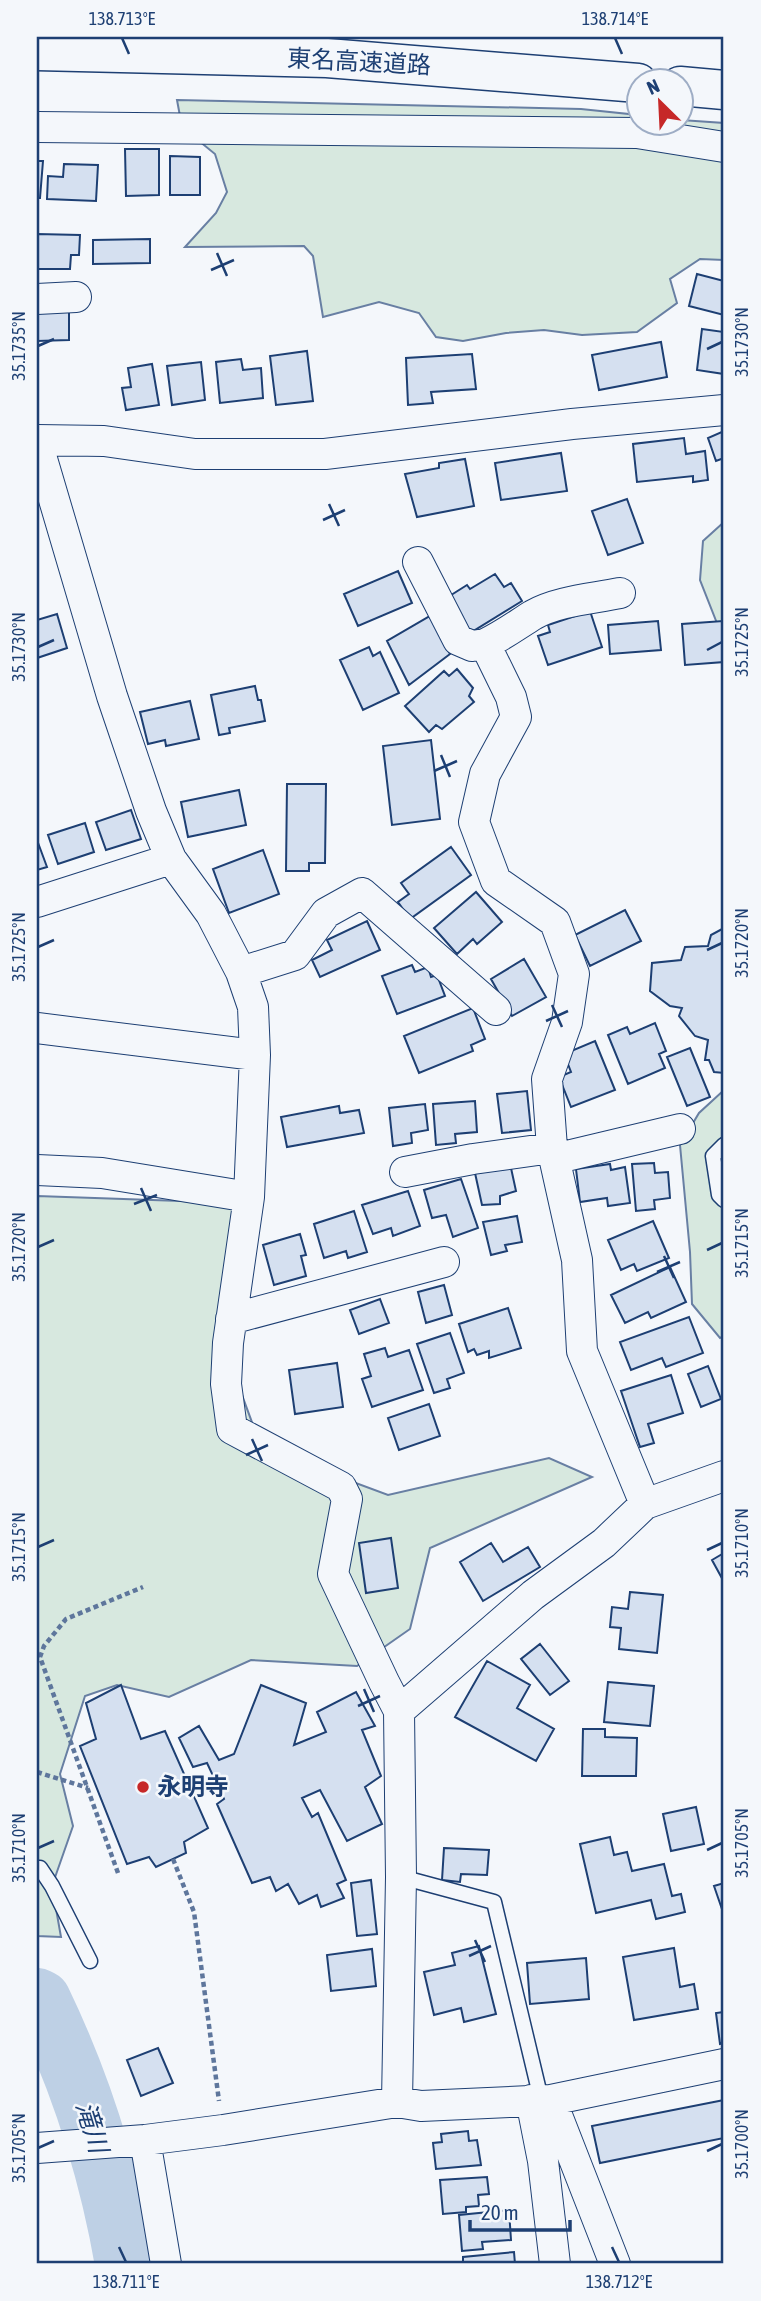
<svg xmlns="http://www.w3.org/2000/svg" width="761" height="2301" font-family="'Asap Condensed','Noto Sans JP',sans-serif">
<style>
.green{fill:#d7e8df;stroke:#687fa3;stroke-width:2}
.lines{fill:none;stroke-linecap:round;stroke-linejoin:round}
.river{stroke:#bed0e5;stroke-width:60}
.building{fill:#d5e0f0;stroke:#1d3f73;stroke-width:2}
.lane-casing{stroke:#1d3f73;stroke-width:17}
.street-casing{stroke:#1d3f73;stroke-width:32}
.highway-casing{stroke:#1d3f73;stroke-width:41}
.path{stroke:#5e769c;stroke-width:4.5;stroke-dasharray:5 3.5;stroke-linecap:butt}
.lane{stroke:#f4f7fb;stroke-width:14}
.street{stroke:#f4f7fb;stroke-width:30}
.highway{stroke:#f4f7fb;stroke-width:38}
.ticks{fill:none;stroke:#1d3f73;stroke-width:2.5}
.poi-dot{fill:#c62828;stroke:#f4f7fb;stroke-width:2.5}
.labels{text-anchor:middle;stroke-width:5;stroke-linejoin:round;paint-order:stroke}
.street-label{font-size:24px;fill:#1d3f73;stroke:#f4f7fb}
.poi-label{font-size:24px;font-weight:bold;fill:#1d3f73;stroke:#f4f7fb;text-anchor:start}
.water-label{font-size:26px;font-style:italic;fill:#1d3f73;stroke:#f4f7fb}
.neatline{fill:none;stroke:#1d3f73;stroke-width:2.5}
.ticks-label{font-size:18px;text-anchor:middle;fill:#1d3f73}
</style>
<rect width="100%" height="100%" fill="#f4f7fb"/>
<path class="green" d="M177,100L581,109L638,115V122H680L681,120L724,123V260L700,259L670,279L677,303L637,332L582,335L544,330L506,333L463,341L436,337L419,313L379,302L323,317L313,256L304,246L185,247L216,213L227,192L215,154L182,127Z
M724,522V641L700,580L703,541Z
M724,1090V1336L720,1338L692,1304L690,1252L680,1145L699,1113Z
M37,1196L238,1203L224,1346L257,1436L310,1466L388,1495L549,1458L592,1477L430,1548L410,1629L357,1666L251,1660L169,1697L117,1685L85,1696L60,1774L73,1826L52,1886L61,1937L37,1936Z"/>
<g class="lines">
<path class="river" d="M37,1998L41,2000C82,2085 109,2171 125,2264"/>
</g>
<path class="building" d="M125,149H159V195L126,196Z
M170,156L200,157V195H170Z
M37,161H43L40,198H37Z
M64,164L98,165L96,201L47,199L48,176L63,177Z
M37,234L80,235L79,255H71L70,269H37Z
M150,239V263L93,264V240Z
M697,274L724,281V315L689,306Z
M69,309V340L37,341V310Z
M702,329L724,332V374L697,370Z
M661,342L667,377L599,390L592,355Z
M307,351L313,401L276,405L270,356Z
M472,354L476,389L431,392L433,403L408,405L406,358Z
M241,359L243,370L261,368L263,398L220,403L216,362Z
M201,362L205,400L172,405L167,366Z
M152,364L159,405L126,410L122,388L131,387L128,368Z
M724,431V458L716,461L708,438Z
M684,438L686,454L705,451L708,480L693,482V476L637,482L633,444Z
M561,453L567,491L501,500L495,463Z
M465,459L474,506L417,517L405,474L439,468V463Z
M627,499L643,543L608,555L592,511Z
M398,571L412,603L358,626L344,594Z
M495,574L504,587L511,583L522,601L470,633L448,597L467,585L470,589Z
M590,611L602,647L548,665L538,636L550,632L548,625Z
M57,614L67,648L37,658V620Z
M430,616L450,654L409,685L387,641Z
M658,621L661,650L610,654L608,625Z
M723,621L724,662L685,665L682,624Z
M369,647L373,656L380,652L399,693L363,710L340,660Z
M457,669L473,688L469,696L474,702L442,729L436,725L429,732L405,706L444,671L449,676Z
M255,686L258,700H261L265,721L229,728L230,733L219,735L211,695Z
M190,701L199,739L166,746L165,740L148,744L140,712Z
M431,740L440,819L392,825L383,746Z
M287,784H326L325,863H309V871H286Z
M239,790L246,825L188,837L181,802Z
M131,810L141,839L106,850L96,822Z
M85,823L94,852L58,864L48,835Z
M37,840L47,867L37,870Z
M451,847L471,875L410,919L398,902L409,894L401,883Z
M263,850L279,894L229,913L213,869Z
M476,892L502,922L477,944L473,939L457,954L434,928Z
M625,910L641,941L590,966L575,935Z
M367,921L380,950L320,977L312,960L332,950L327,940Z
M724,928V1073L714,1072L709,1060H705L708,1040L695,1036L679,1016L682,1008L670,1006L650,991L652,963L681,960L685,947L708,946L711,935Z
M524,959L546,997L512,1016L491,979Z
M412,965L415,972L428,967L431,977L437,975L445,996L397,1014L382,976Z
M473,1008L485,1039L471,1045L473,1051L419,1073L404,1036Z
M655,1023L666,1051L659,1054L665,1068L628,1084L608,1035L627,1027L630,1034Z
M595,1041L615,1090L571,1107L559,1077L571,1072L564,1054Z
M690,1048L710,1097L687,1106L667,1057Z
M527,1091L531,1130L502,1133L497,1094Z
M475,1101L477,1132L455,1134L456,1143L436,1145L433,1104Z
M425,1104L428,1130L411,1133L412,1143L393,1146L389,1108Z
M339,1106L340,1113L359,1110L364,1133L287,1147L281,1117Z
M654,1163L655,1173L668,1172L670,1198L654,1200L655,1209L636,1211L632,1164Z
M610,1164L611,1170L625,1167L630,1203L608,1206L607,1198L580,1202L576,1169Z
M511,1168L516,1191L500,1196V1204L482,1205L475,1173Z
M461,1179L478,1228L453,1237L446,1215L432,1218L424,1190Z
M408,1191L420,1226L393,1236L391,1228L373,1234L362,1205Z
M354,1211L367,1252L348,1258L346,1251L324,1258L314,1224Z
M517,1216L522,1242L505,1245L507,1251L491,1255L483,1222Z
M653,1221L669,1258L637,1271L634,1264L621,1270L608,1240Z
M300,1234L306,1255L301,1256L306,1276L274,1285L263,1245Z
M670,1267L686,1302L651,1318L648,1312L625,1323L611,1295Z
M444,1285L452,1315L426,1323L418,1292Z
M380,1299L389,1323L359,1334L350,1310Z
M508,1308L521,1348L489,1358V1351L477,1355L474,1349L468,1352L459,1324Z
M689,1317L703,1353L666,1367L662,1358L631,1370L620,1342Z
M450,1333L464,1373L447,1379L450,1388L434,1393L417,1344Z
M385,1348L388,1357L409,1350L423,1390L372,1407L362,1379L371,1376L364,1354Z
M337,1363L343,1407L295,1414L289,1370Z
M708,1366L721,1399L701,1407L688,1374Z
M671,1375L683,1413L648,1424L654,1443L640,1447L621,1391Z
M429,1404L440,1436L399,1450L388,1418Z
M391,1538L398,1588L366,1593L359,1543Z
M491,1543L503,1562L528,1547L540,1567L483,1601L460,1562Z
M724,1553V1582L712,1560Z
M630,1592L663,1595L657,1653L619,1649L621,1628L610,1627L612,1607L628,1609Z
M540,1644L569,1681L550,1695L521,1659Z
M487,1661L530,1685L517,1708L554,1729L536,1761L455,1717Z
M608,1682L654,1686L650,1726L604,1722Z
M121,1685L141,1739L165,1731L208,1828L184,1842L186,1853L156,1867L149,1857L127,1864L80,1746L96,1739L86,1703Z
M261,1685L306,1703L294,1745L326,1732L317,1712L356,1692L375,1726L362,1730L381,1776L365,1787L382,1824L347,1841L320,1790L302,1798L312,1817L318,1813L346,1880L337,1884L344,1898L321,1907L317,1895L299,1904L288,1884L276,1891L270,1877L252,1883L217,1804L224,1799L207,1763L193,1767L179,1738L199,1726L219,1760L234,1754Z
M583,1729H605V1737L637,1738L636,1776H582Z
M696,1807L704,1844L671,1851L663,1814Z
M610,1837L614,1855L627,1852L632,1871L664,1864L672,1896L681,1894L685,1912L656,1919L651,1900L596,1913L580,1844Z
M444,1848L489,1850L487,1875L461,1874L460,1882L442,1880Z
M371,1880L377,1934L357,1936L351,1883Z
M724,1883V1915L714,1886Z
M479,1946L496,2014L464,2022L461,2008L434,2015L424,1972L455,1965L452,1953Z
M674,1948L680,1987L694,1984L698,2009L634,2020L623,1957Z
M372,1949L376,1986L331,1991L327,1955Z
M586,1958L589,1999L530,2004L527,1963Z
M724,2012V2043L720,2044L716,2013Z
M158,2048L173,2083L141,2096L127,2060Z
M724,2100V2138L600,2163L592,2126Z
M468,2131L469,2141L477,2140L481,2165L436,2169L433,2143L442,2142L441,2134Z
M487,2177L489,2194L478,2195L479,2206L466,2207V2212L443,2214L440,2180Z
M509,2210L511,2240L482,2242L483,2249L462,2251L459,2215Z
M514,2252L515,2264H463V2257Z"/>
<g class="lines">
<defs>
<path id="lane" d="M724,1145L713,1156L719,1195L724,1200
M37,1868H40L52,1886L90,1961
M401,1877L494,1902L541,2099"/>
<path id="street" d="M37,127L637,133L724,147
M37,299L76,297
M37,440L104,441L195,454H325L572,424L724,410
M37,442L112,696L151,811L171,859L211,914L241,972L253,1007L255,1055L249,1197L228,1343L226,1384L232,1429L341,1487L347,1499L333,1574L384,1682L399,1711L401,1877L397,2102
M418,562L458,640L472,646L485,644L511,697L516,717L485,774L474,822L496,881L555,922L574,974L567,1022L547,1079L552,1148L577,1260L582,1351L645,1504
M485,644C502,636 517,625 533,615C558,601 591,599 620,593
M37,902L171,859
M241,972L295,955L326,913L362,893L496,1010
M37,1028L255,1055
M554,1159L680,1129
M37,1170L102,1173L249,1197
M405,1172L473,1159L552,1148
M231,1319L444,1262
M399,1711L533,1595L604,1543L645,1504L724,1476
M531,2100L543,2161L555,2264
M551,2100L615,2264
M145,2140L166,2264
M37,2148L145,2140L223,2130L397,2102L421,2106L551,2100L724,2064"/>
<path id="highway" d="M37,51L327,58L638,83
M680,86L724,90"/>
</defs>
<use href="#lane" class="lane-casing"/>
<use href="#street" class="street-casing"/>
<use href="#highway" class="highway-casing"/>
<path class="path" d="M37,1772L88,1788
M173,1859L194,1912L219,2101
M118,1873L40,1657L44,1646L66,1619L143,1587"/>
<use href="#lane" class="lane"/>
<use href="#street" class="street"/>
<use href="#highway" class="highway"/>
</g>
<path class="ticks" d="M122,38L129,54M615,38L622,54M217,253L227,276M211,270L234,260M38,346L54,339M707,349L722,342M329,504L339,526M323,520L345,510M38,647L54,640M707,650L722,642M441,755L450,777M434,771L457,761M38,947L54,940M707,950L722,943M552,1005L562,1027M546,1021L568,1011M141,1188L151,1211M134,1204L157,1195M38,1247L54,1240M707,1250L722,1243M664,1256L674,1278M657,1272L680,1262M252,1439L262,1461M246,1455L268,1445M38,1547L54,1540M707,1550L722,1543M364,1689L374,1712M358,1706L380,1696M38,1848L54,1841M707,1850L722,1843M475,1940L485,1962M469,1956L491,1946M38,2148L54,2141M707,2151L722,2144M119,2247L126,2262M612,2247L619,2262"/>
<circle class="poi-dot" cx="143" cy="1787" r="7"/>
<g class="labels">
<g class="street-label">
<text transform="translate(359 62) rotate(3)" y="8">東名高速道路</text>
</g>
<g class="poi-label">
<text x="157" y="1795">永明寺</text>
</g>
<g class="water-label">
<text transform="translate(92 2127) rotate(73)" y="9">滝川</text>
</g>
</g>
<rect width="761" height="2301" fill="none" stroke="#f4f7fb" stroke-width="77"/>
<g transform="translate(660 102) rotate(336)"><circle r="33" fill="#f4f7fb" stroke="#9eadc5" stroke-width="2"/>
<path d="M0-5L12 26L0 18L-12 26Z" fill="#c62828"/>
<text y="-10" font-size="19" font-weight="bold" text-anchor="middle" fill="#1d3f73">N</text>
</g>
<path d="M470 2220v10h100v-10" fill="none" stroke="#1d3f73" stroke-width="3.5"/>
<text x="481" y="2220" font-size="21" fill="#1d3f73" stroke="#f4f7fb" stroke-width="5" paint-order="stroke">20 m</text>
<rect x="38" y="38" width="684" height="2224" class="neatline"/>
<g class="ticks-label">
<text x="122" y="25">138.713°E</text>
<text x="615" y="25">138.714°E</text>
<text transform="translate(742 342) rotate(-90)" y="6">35.1730°N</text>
<text transform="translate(19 346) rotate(-90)" y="6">35.1735°N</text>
<text transform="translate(742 642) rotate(-90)" y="6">35.1725°N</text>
<text transform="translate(19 647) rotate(-90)" y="6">35.1730°N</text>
<text transform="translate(742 943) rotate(-90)" y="6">35.1720°N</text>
<text transform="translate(19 947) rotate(-90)" y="6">35.1725°N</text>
<text transform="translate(742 1243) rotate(-90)" y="6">35.1715°N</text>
<text transform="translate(19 1247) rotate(-90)" y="6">35.1720°N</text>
<text transform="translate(742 1543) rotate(-90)" y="6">35.1710°N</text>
<text transform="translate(19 1547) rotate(-90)" y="6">35.1715°N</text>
<text transform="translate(742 1843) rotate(-90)" y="6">35.1705°N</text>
<text transform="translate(19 1848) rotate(-90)" y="6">35.1710°N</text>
<text transform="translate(742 2144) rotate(-90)" y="6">35.1700°N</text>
<text transform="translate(19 2148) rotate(-90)" y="6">35.1705°N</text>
<text x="126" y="2288">138.711°E</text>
<text x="619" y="2288">138.712°E</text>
</g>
</svg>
